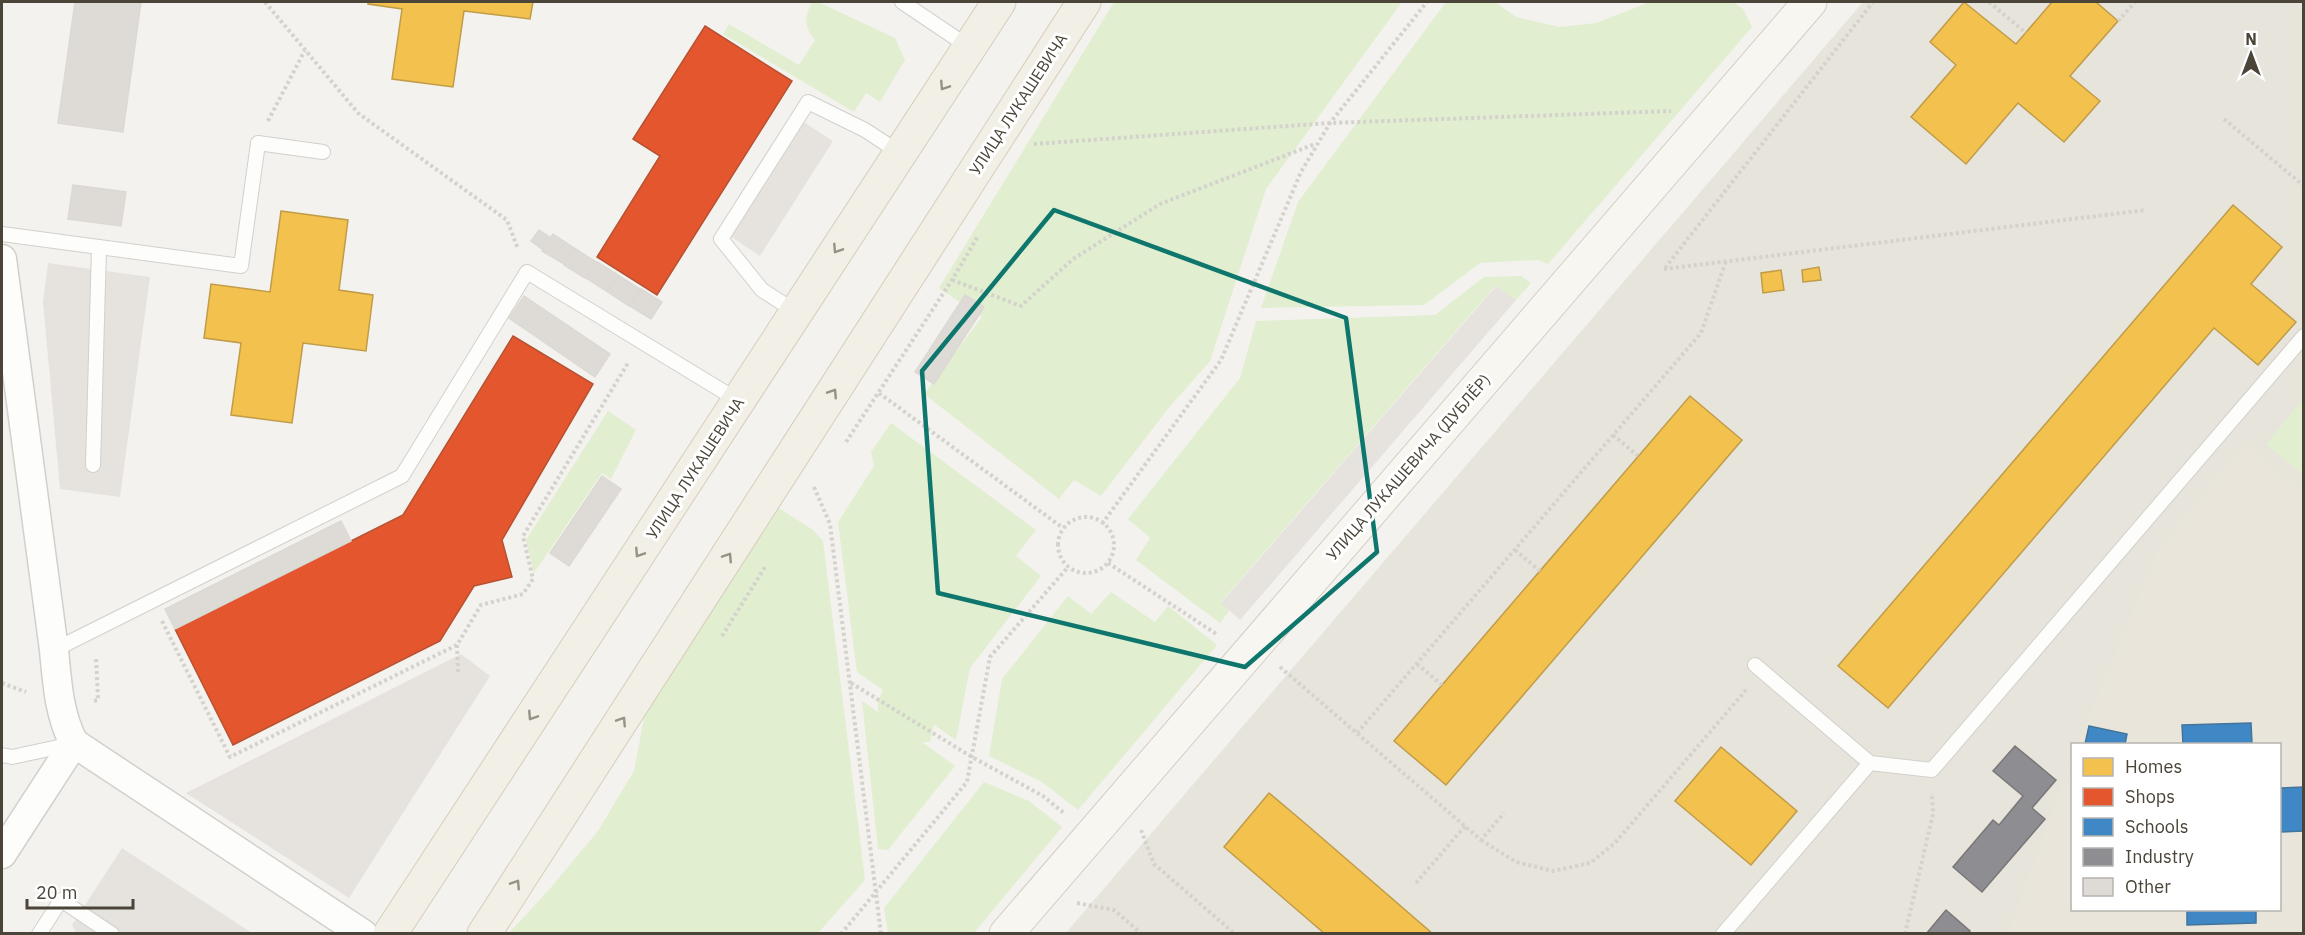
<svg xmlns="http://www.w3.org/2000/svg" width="2305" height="935" font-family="'IBM Plex Sans',sans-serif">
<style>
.residential{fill:#e7e4dc;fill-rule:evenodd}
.education{fill:#eae5da}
.green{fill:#e1eecf}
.parking{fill:#e6e3df}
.homes{fill:#f2c14e;stroke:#c09c48;stroke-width:1.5}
.shops{fill:#e4572e;stroke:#b65131;stroke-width:1.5}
.schools{fill:#3f88c5;stroke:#43749b;stroke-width:1.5}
.industry{fill:#8d8d92;stroke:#797777;stroke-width:1.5}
.building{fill:#dedbd6;stroke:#dcd9d4;stroke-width:1.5}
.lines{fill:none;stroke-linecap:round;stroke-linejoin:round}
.service-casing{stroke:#d2d0cb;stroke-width:16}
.minor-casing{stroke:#d2d0cb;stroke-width:31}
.secondary-casing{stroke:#d3cfc5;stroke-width:35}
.primary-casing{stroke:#d6cebb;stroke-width:35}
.path{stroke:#d3d2cc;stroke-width:4;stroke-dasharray:3 3;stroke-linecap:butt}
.service{stroke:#fdfdfc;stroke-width:14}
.minor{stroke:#fdfdfc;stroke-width:28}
.secondary{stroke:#f7f6f1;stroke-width:33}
.primary{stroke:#f2efe6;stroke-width:33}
.oneway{stroke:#969187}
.marked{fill:none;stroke:#0f766e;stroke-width:4.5;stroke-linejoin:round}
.labels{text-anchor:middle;stroke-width:6;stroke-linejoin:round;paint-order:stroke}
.street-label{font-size:16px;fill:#4b4439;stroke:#fff}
</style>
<rect width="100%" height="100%" fill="#f4f2ee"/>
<path class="residential" d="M1863,2H2303V933L1065,934ZM2072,744H2280V910H2072Z"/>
<path class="education" d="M2244,443L2303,492V933L2008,934L2072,758V910H2280V744H2078L2158,551Z"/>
<path class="green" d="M812,2H818L895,38L905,60L880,102L866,93L854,112L723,34L729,24L799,65L815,40C803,25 805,18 812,2Z
M1114,2H1402L1266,189L1210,361L1167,410L1101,496L1074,480L1059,499L924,394L982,317L939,288Z
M1446,2H1495L1516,17L1559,27L1596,23L1650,2H1733L1743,9L1752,27L1548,264L1538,260L1480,263L1424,305L1261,308L1298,202Z
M1521,276L1531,283L1516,300L1495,286L1221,602L1229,611L1220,623L1136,560L1150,538L1128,519L1240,378L1256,321L1435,315L1484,277Z
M2303,399V475L2266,444Z
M608,411L636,430L611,479L602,473L534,573L526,540Z
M891,423L1036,530L1016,556L1041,576L970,668L956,740L934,725L930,742H922L955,766L888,850L878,849L862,701L878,712V702L883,690L857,672L838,522L874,466L871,452Z
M779,508L813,530L823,541L865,880L818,933L508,934L548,891L598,831L634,771L645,713Z
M1111,592L1155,622L1168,606L1217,645L1078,810L1042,782L989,756L1002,679L1068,596L1091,614Z
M984,782L1029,801L1062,827L974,933H888L884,908Z"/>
<path class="parking" d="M802,121L833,141L760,256L730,236Z
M48,263L150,277L120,497L60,489L43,302Z
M1496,286L1516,300L1240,620L1221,603Z
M461,654L490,676L349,898L186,793Z
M122,848L252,933L77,934L72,925Z"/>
<path class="homes" d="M368,2H533L530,19L464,11L453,87L392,79L402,9L368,4Z
M1964,2L2016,44L2052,2H2096L2118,21L2070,76L2100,101L2064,142L2018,103L1966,164L1911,117L1956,65L1930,42Z
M2233,205L2282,247L2251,284L2296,322L2258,365L2214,328L1888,708L1838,666Z
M281,211L348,220L339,290L373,295L366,351L303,343L292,423L231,415L241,343L204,338L211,284L270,292Z
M1819,267L1821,280L1803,282L1802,270Z
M1781,270L1784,290L1763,293L1761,273Z
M1690,396L1742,440L1446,785L1394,741Z
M1721,747L1797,811L1751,865L1675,801Z
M1269,793L1307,825L1433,934H1325L1224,847Z"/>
<path class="shops" d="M705,26L792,81L657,295L597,257L660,156L633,139Z
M513,336L593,384L502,540L512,577L474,586L440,641L233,745L175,629L403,515Z"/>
<path class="schools" d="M2251,723L2252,744H2183L2182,725Z
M2089,726L2127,734L2125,744H2085Z
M2304,787V831L2280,832V788Z
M2187,910H2256V923L2187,925Z"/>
<path class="industry" d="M2015,746L2056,780L2032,808L2045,819L1982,892L1953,867L1993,820L1999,825L2023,796L1993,771Z
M1946,910L1970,931L1968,934H1926Z"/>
<path class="building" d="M75,2H141L123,132L58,123Z
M73,185L126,192L121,226L68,219Z
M539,230L551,238L542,249L531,241Z
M553,234L574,248L564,264L542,251Z
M574,248L596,262L585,278L564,265Z
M597,262L618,275L608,292L586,278Z
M619,276L640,289L629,306L608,292Z
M641,289L662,302L651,319L630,306Z
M965,295L984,307L934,384L915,372Z
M524,296L610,354L595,377L509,318Z
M602,476L621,489L569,566L550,553Z
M341,521L351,541L175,629L165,609Z"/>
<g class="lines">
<defs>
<path id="service" d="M902,2L969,47
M2,234L241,266L258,143L323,152
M796,312L762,290L721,239L808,102L865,130L900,153
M93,465L99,247
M54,650L402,476L527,272L739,401
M2,755L12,757L72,744
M1870,763L1932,770L2304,336
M39,934L61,900L112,934
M1723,934L1870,763L1755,665"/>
<path id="minor" d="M2,259L54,650C57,682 59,715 74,743L363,934
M2,854L74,743"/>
<path id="secondary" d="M1006,934L1810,2"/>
<path id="primary" d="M390,934L999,2
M484,934L1084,2"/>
</defs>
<use href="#service" class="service-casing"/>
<use href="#minor" class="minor-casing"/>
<use href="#secondary" class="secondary-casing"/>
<use href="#primary" class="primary-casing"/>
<path class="path" d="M265,2L358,113L507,220L518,249
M1989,2L2026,33
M2118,21L2135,2
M2224,119L2304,186
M268,121L305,50
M1034,144L1330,123L1671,111
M1665,268L1873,2
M1664,269L2146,210
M952,280L1021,306L1073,259L1160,204L1315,144
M879,393L1063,528
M1613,435L1638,456
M846,442L952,280L978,236
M814,487L830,524L881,934
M1058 545a28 28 0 1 1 56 0a28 28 0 1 1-56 0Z
M1102,524L1221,360L1301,172L1330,123L1427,2
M1515,550L1540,571
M1108,563L1218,635
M162,621L230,757L457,645L481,605L523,594L533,579L523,536L628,363
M722,636L765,567
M457,645L458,672
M1417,664L1442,685
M1280,667L1481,840L1504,813
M2,683L26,692
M851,683L972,757L1043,796L1065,814
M94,701L98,700L96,657
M1357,733L1701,333L1726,261
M1141,830L1154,864L1235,934
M1481,840L1516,862L1553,871L1590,863L1614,844L1746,690
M1416,883L1465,826
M1077,903L1114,910L1142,934
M841,934L967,782L990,657L1068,567
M1905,934L1933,814L1932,793"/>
<use href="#service" class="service"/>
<use href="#minor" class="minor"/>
<use href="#secondary" class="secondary"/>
<use href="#primary" class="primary"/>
</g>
<defs><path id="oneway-chevron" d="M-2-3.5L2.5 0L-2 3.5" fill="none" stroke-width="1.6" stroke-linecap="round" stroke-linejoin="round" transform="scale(1.5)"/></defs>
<g class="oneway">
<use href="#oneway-chevron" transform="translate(944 86) rotate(123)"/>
<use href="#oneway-chevron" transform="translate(837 249) rotate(123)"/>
<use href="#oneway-chevron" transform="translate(833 393) rotate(-57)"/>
<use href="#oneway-chevron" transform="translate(639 553) rotate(123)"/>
<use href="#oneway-chevron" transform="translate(728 557) rotate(-57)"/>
<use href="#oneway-chevron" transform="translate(532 716) rotate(123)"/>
<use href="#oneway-chevron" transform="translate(622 721) rotate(-57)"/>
<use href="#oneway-chevron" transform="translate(516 884) rotate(-57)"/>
</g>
<path class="marked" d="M1054,210L1346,318L1377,552L1245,667L938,593L922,371Z"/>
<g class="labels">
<g class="street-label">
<text transform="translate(1018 104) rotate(-57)" y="6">УЛИЦА ЛУКАШЕВИЧА</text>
<text transform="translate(1408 467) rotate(-49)" y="6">УЛИЦА ЛУКАШЕВИЧА (ДУБЛЁР)</text>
<text transform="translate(695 468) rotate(-57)" y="6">УЛИЦА ЛУКАШЕВИЧА</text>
</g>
</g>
<rect width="2305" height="935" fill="none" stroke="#4b4439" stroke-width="6"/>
<rect x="2071" y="743" width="210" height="168" fill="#ffffff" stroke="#b7b4b0" stroke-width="1.5"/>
<rect x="2083" y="758" width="30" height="18" fill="#f2c14e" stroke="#b7b4b0" stroke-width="1.5"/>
<text x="2125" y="773" font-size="18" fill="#4b4439">Homes</text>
<rect x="2083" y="788" width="30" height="18" fill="#e4572e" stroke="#b7b4b0" stroke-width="1.5"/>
<text x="2125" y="803" font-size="18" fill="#4b4439">Shops</text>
<rect x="2083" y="818" width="30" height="18" fill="#3f88c5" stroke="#b7b4b0" stroke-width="1.5"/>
<text x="2125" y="833" font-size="18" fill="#4b4439">Schools</text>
<rect x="2083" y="848" width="30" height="18" fill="#8d8d92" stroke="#b7b4b0" stroke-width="1.5"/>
<text x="2125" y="863" font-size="18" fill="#4b4439">Industry</text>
<rect x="2083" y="878" width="30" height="18" fill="#dedbd6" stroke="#b7b4b0" stroke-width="1.5"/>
<text x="2125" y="893" font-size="18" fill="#4b4439">Other</text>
<g transform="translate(2251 54)" stroke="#ffffff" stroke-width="4.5" paint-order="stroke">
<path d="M0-4.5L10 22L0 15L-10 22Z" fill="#4b4439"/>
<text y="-9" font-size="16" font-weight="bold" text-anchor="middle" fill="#4b4439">N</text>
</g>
<path d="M27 899v9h106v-9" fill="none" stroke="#4b4439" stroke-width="3"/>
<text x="36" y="899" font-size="18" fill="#4b4439" stroke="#ffffff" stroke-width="4.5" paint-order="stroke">20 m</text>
</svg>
